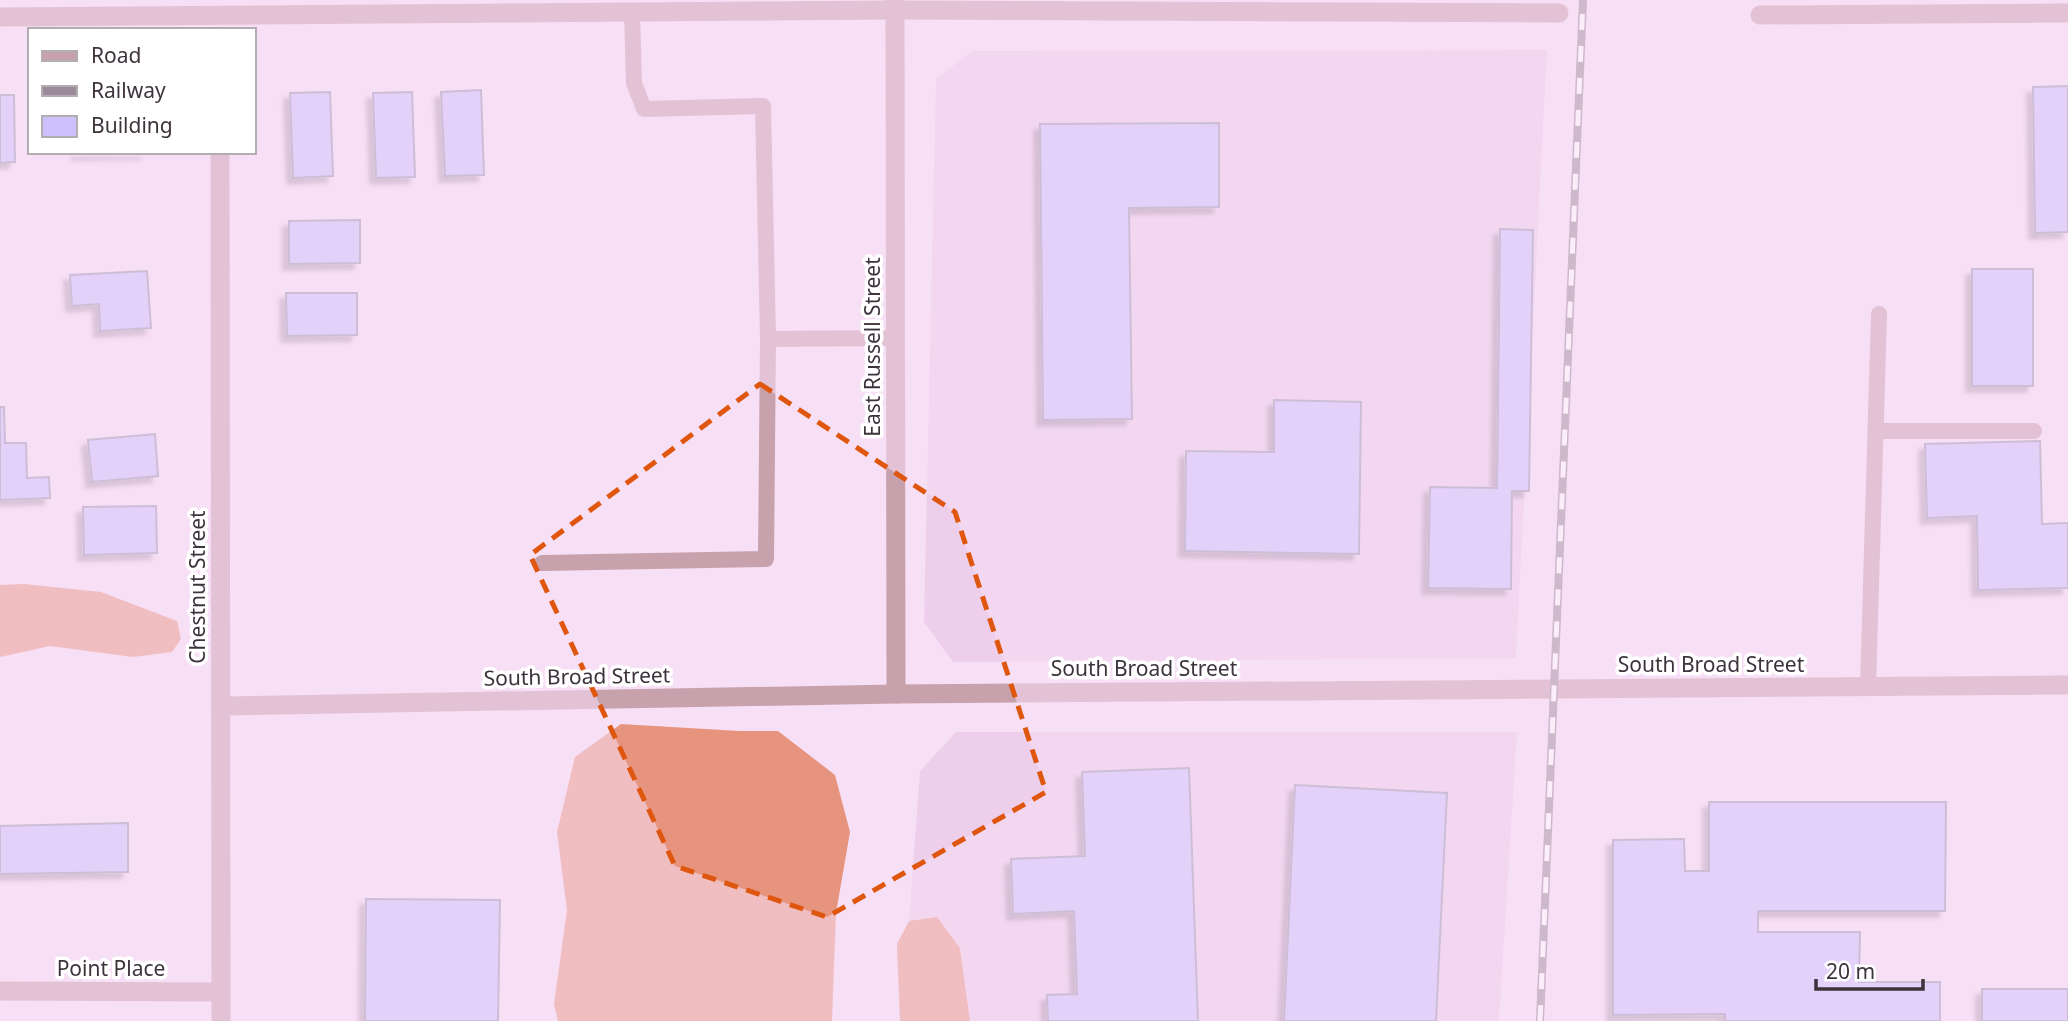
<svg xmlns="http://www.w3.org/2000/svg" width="2068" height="1021" font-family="'Noto Sans',sans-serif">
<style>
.built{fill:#edcfec}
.forest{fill:#e7947f}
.building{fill:#cdc1fd;stroke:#9b96b1;stroke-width:2;filter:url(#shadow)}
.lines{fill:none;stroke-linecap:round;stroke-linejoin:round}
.service{stroke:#c7a1ab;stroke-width:16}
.minor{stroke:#c7a1ab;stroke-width:19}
.tertiary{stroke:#c7a1ab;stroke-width:19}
.rail-casing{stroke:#9b8a99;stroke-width:8}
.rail{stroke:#fff;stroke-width:5;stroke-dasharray:16;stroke-linecap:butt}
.marked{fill:none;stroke:#df570e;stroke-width:5;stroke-dasharray:14 9;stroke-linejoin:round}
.labels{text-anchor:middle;stroke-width:7;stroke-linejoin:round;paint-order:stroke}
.street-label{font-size:21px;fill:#3d333c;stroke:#fff}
</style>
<defs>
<filter id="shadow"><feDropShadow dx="-6" dy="6" stdDeviation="2" flood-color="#0004"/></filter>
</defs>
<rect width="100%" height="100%" fill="#f7dff5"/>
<path class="built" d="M1547,50L1516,658L953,662L924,622L936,79L972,51Z
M956,732H1517L1499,1021H970L960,948L909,921L920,771Z"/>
<path class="forest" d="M24,584L101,592L177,621L181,639L172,652L133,657L50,646L0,657V585Z
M621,724L739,731H778L835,775L850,832L836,913L832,1021H558L554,1004L567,910L557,832L575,757Z
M937,917L960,948L970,1021H900L897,944L909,921Z"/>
<path class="building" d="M2068,86V232L2035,233L2033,87Z
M481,90L484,175L445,176L441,92Z
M330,92L333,176L293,178L290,93Z
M412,92L415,177L376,178L373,93Z
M0,95H14L15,162L0,163Z
M1219,123V207L1129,208L1132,419L1043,420L1040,124Z
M77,152H147V153L77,154Z
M360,220V263L289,264V221Z
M1500,229L1533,230L1529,491H1512L1511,589L1428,588L1430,487L1497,488Z
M1972,269H2033V386H1972Z
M147,271L151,328L100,331L99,304L72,306L70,275Z
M286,293H357V335L287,336Z
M1274,400L1361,402L1359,554L1185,551L1186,451L1274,452Z
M0,407H4L5,443H26L27,478L49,477L50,498L0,500Z
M155,434L158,476L92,482L88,440Z
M2040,441L2042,524L2068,523V588L1978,590L1977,516L1927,518L1925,444Z
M156,506L157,553L84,555L83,507Z
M1189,768L1198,1021H1048L1047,995L1077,994L1074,911L1013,914L1011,859L1085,856L1082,772Z
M1295,785L1447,793L1436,1021H1284Z
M1709,802H1946L1945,911H1758V932H1860L1859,982H1940V1021H1725V1014L1613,1015V840L1684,839L1685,871H1709Z
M128,823V872L0,874V826Z
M366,899L500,900L498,1021H365Z
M1982,989H2068V1021H1982Z"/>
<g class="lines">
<path class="service" d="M632,12L634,83L644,109L763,106L768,339L895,338
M1876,431H2034
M542,563L766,559L768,339
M1868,687L1879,314"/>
<path class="minor" d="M1760,15L2068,13
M0,17L895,10L1559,13
M220,152L221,1021
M221,706L896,694
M0,991L221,992"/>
<path class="tertiary" d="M895,0L896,694L2068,685"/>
<defs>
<path id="rail" d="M1540,1021L1583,0"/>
</defs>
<use href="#rail" class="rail-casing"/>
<use href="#rail" class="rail"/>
</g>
<path d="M0 0H2068V1021H0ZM760,384L955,512L1046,792L827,917L675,866L530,555Z" fill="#f7dff5" fill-opacity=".55" fill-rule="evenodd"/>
<path class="marked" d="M760,384L955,512L1046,792L827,917L675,866L530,555Z"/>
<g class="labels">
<g class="street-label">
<text transform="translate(873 347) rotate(-90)" y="7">East Russell Street</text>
<text transform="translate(198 587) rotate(-90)" y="7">Chestnut Street</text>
<text x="1711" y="672">South Broad Street</text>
<text x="1144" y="676">South Broad Street</text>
<text transform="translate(577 677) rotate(-1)" y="7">South Broad Street</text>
<text x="111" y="976">Point Place</text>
</g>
</g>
<rect x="28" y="28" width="228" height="126" fill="#ffffff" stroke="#b1adb1" stroke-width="2"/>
<rect x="42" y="51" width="35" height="10" fill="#c7a1ab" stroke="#b1adb1" stroke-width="2"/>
<text x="91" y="63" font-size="21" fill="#3d333c">Road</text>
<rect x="42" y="86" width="35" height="10" fill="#9b8a99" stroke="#b1adb1" stroke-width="2"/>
<text x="91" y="98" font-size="21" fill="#3d333c">Railway</text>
<rect x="42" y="116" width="35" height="21" fill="#cdc1fd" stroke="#b1adb1" stroke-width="2"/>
<text x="91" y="133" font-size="21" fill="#3d333c">Building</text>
<path d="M1816 979v10h107v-10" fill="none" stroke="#3d333c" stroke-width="3.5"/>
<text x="1826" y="979" font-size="21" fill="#3d333c" stroke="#ffffff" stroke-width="5" paint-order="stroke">20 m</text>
</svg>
